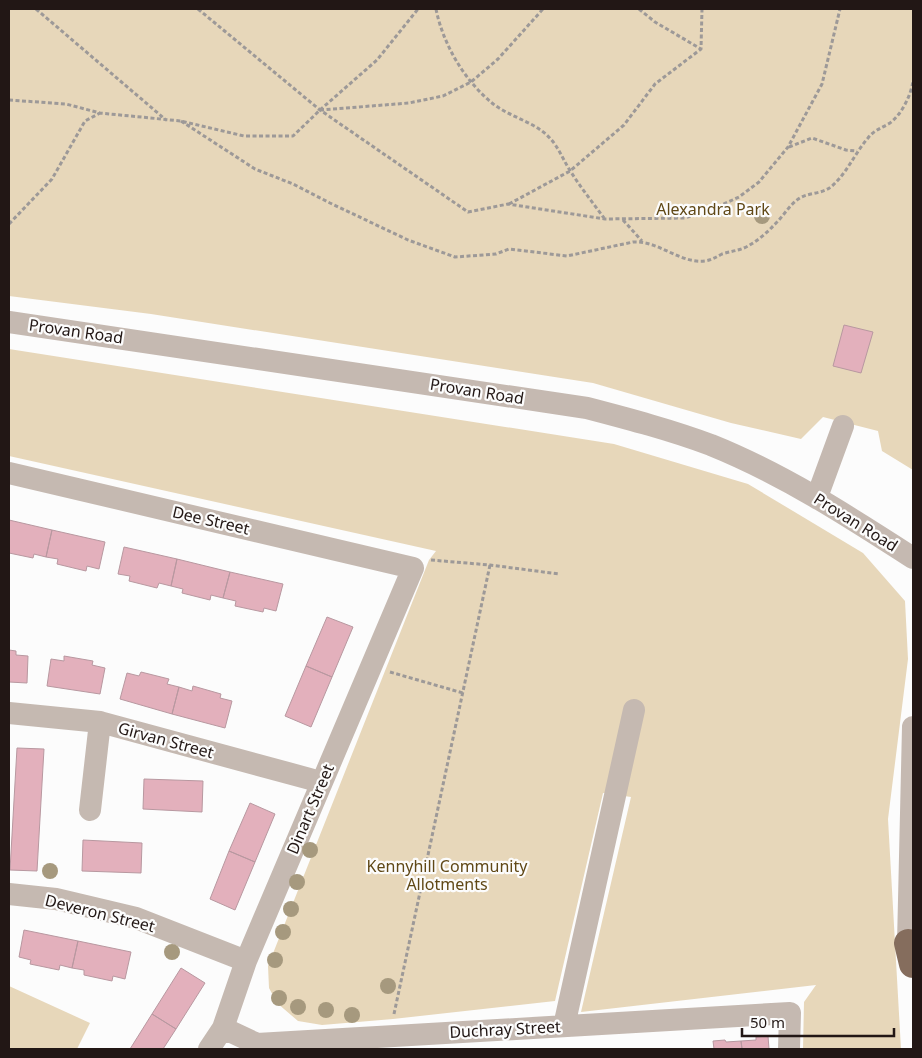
<svg xmlns="http://www.w3.org/2000/svg" width="922" height="1058" font-family="'Noto Sans',sans-serif">
<style>
.green{fill:#e7d7ba}
.building{fill:#e3b0bc;stroke:#b898a0}
.lines{fill:none;stroke-linecap:round;stroke-linejoin:round}
.path{stroke:#9d9998;stroke-width:3;stroke-dasharray:4 2.5;stroke-linecap:butt}
.minor{stroke:#c5b9b1;stroke-width:22}
.highway{stroke:#856d5d;stroke-width:28}
.tree{fill:#a6997e}
.labels{text-anchor:middle;stroke-width:4.5;stroke-linejoin:round;paint-order:stroke}
.park-label{font-size:16px;fill:#604816;stroke:#fcfcfc}
.street-label{font-size:16px;fill:#221715;stroke:#fcfcfc}
</style>
<rect width="100%" height="100%" fill="#fcfcfc"/>
<path class="green" d="M9,9H913V470L882,451L878,431L823,417L801,439L731,423L593,383L151,314L9,296Z
M9,349L614,444L748,484L863,553L905,601L908,659L888,819L901,1049H803L804,1002L816,985L581,1012L631,797L603,793L555,1001L393,1019L322,1025L298,1021L277,1003L269,988L268,966L429,560L436,551L9,456Z
M9,986L90,1023L77,1049H9Z"/>
<path class="building" d="M844,325L873,332L861,373L833,366Z
M9,520L52,530L46,557L34,554L33,558L9,553Z
M52,530L105,542L99,569L87,566L86,571L57,564L58,559L46,557Z
M124,547L177,559L171,586L159,583L157,588L129,581L130,576L118,574Z
M177,559L230,572L223,598L211,595L210,600L182,593L183,589L171,586Z
M230,572L283,584L276,611L264,608L263,612L235,606L236,601L223,598Z
M327,617L353,627L332,677L306,666Z
M9,650L16,651V655L28,656L27,683L9,682Z
M64,656L93,661L92,665L105,668L100,694L47,686L51,659L64,661Z
M306,666L332,677L311,727L285,716Z
M141,672L169,679L167,684L179,687L172,714L120,699L127,673L139,676Z
M193,686L221,694L220,698L232,701L225,728L172,714L179,687L192,691Z
M17,748L44,749L37,871L10,870Z
M144,779L203,781L202,812L143,809Z
M250,803L275,814L255,862L229,851Z
M83,840L142,843L141,873L82,871Z
M229,851L255,862L235,910L210,899Z
M24,930L78,941L72,968L60,965L59,970L30,964L31,960L19,957Z
M78,941L131,952L125,979L113,976L112,981L84,975V970L72,968Z
M181,968L205,983L176,1029L152,1014Z
M152,1014L176,1029L163,1049H130Z
M768,1036L769,1049H742L741,1041L756,1040V1037Z
M725,1040L726,1042L741,1041L742,1049H714L713,1041Z"/>
<g class="lines">
<path class="path" d="M36,9L166,120
M198,9L320,110L468,212L508,204L605,219L685,218L715,208L739,197L759,182L788,147L822,84L840,9
M436,9C443,44 464,80 492,103C507,115 527,120 542,131C558,143 561,157 571,172C581,188 593,203 604,218
M639,9L655,22L701,49
M9,100L66,104L100,113L181,121L244,136H293L320,110L409,103L443,96L471,82L498,59L543,9
M320,110L377,60L418,9
M181,121L255,169L293,184L330,203L408,240L455,257L496,254L509,249L567,256L633,242C658,240 680,264 705,261C712,260 716,257 722,254C731,251 739,251 748,246C757,241 767,233 774,225C782,218 788,207 797,200C806,192 822,195 832,186C847,173 855,153 868,138C874,130 882,128 890,123C902,114 911,95 913,81
M789,147L812,138L846,150L857,151
M509,204L570,171L624,125L655,84L701,49L702,9
M623,220L642,241
M9,224L52,179L85,121L100,113
M431,560L490,565L559,574
M390,672L463,693
M394,1014L490,565"/>
<path class="minor" d="M9,322L587,408C629,419 671,430 711,445C783,474 848,516 913,558
M9,473L413,568L246,961L223,1028L209,1049
M817,497L843,426
M9,713L100,722L321,782
M913,727L908,943L913,947
M90,810L100,722
M9,894L56,899L136,918L246,961
M564,1026L634,710
M223,1028L257,1044L790,1013L789,1049"/>
<path class="highway" d="M908,943L913,964"/>
</g>
<g class="tree">
<circle cx="762" cy="216" r="8"/>
<circle cx="310" cy="850" r="8"/>
<circle cx="50" cy="871" r="8"/>
<circle cx="297" cy="882" r="8"/>
<circle cx="291" cy="909" r="8"/>
<circle cx="283" cy="932" r="8"/>
<circle cx="172" cy="952" r="8"/>
<circle cx="275" cy="960" r="8"/>
<circle cx="388" cy="986" r="8"/>
<circle cx="279" cy="998" r="8"/>
<circle cx="298" cy="1007" r="8"/>
<circle cx="326" cy="1010" r="8"/>
<circle cx="352" cy="1015" r="8"/>
</g>
<g class="labels">
<g class="park-label">
<text x="713" y="215">Alexandra Park</text>
<text x="447" y="872">Kennyhill Community<tspan x="447" dy="18">Allotments</tspan></text>
</g>
<g class="street-label">
<text transform="translate(76 331) rotate(8)" y="6">Provan Road</text>
<text transform="translate(477 391) rotate(9)" y="6">Provan Road</text>
<text transform="translate(211 520) rotate(13)" y="6">Dee Street</text>
<text transform="translate(856 522) rotate(32)" y="6">Provan Road</text>
<text transform="translate(166 740) rotate(15)" y="6">Girvan Street</text>
<text transform="translate(310 809) rotate(-67)" y="6">Dinart Street</text>
<text transform="translate(100 913) rotate(14)" y="6">Deveron Street</text>
<text transform="translate(505 1029) rotate(-3)" y="6">Duchray Street</text>
</g>
</g>
<rect width="922" height="1058" fill="none" stroke="#221715" stroke-width="20"/>
<path d="M742 1028v8h152v-8" fill="none" stroke="#221715" stroke-width="2.5"/>
<text x="750" y="1028" font-size="15" fill="#221715" stroke="#fcfcfc" stroke-width="4" paint-order="stroke">50 m</text>
</svg>
